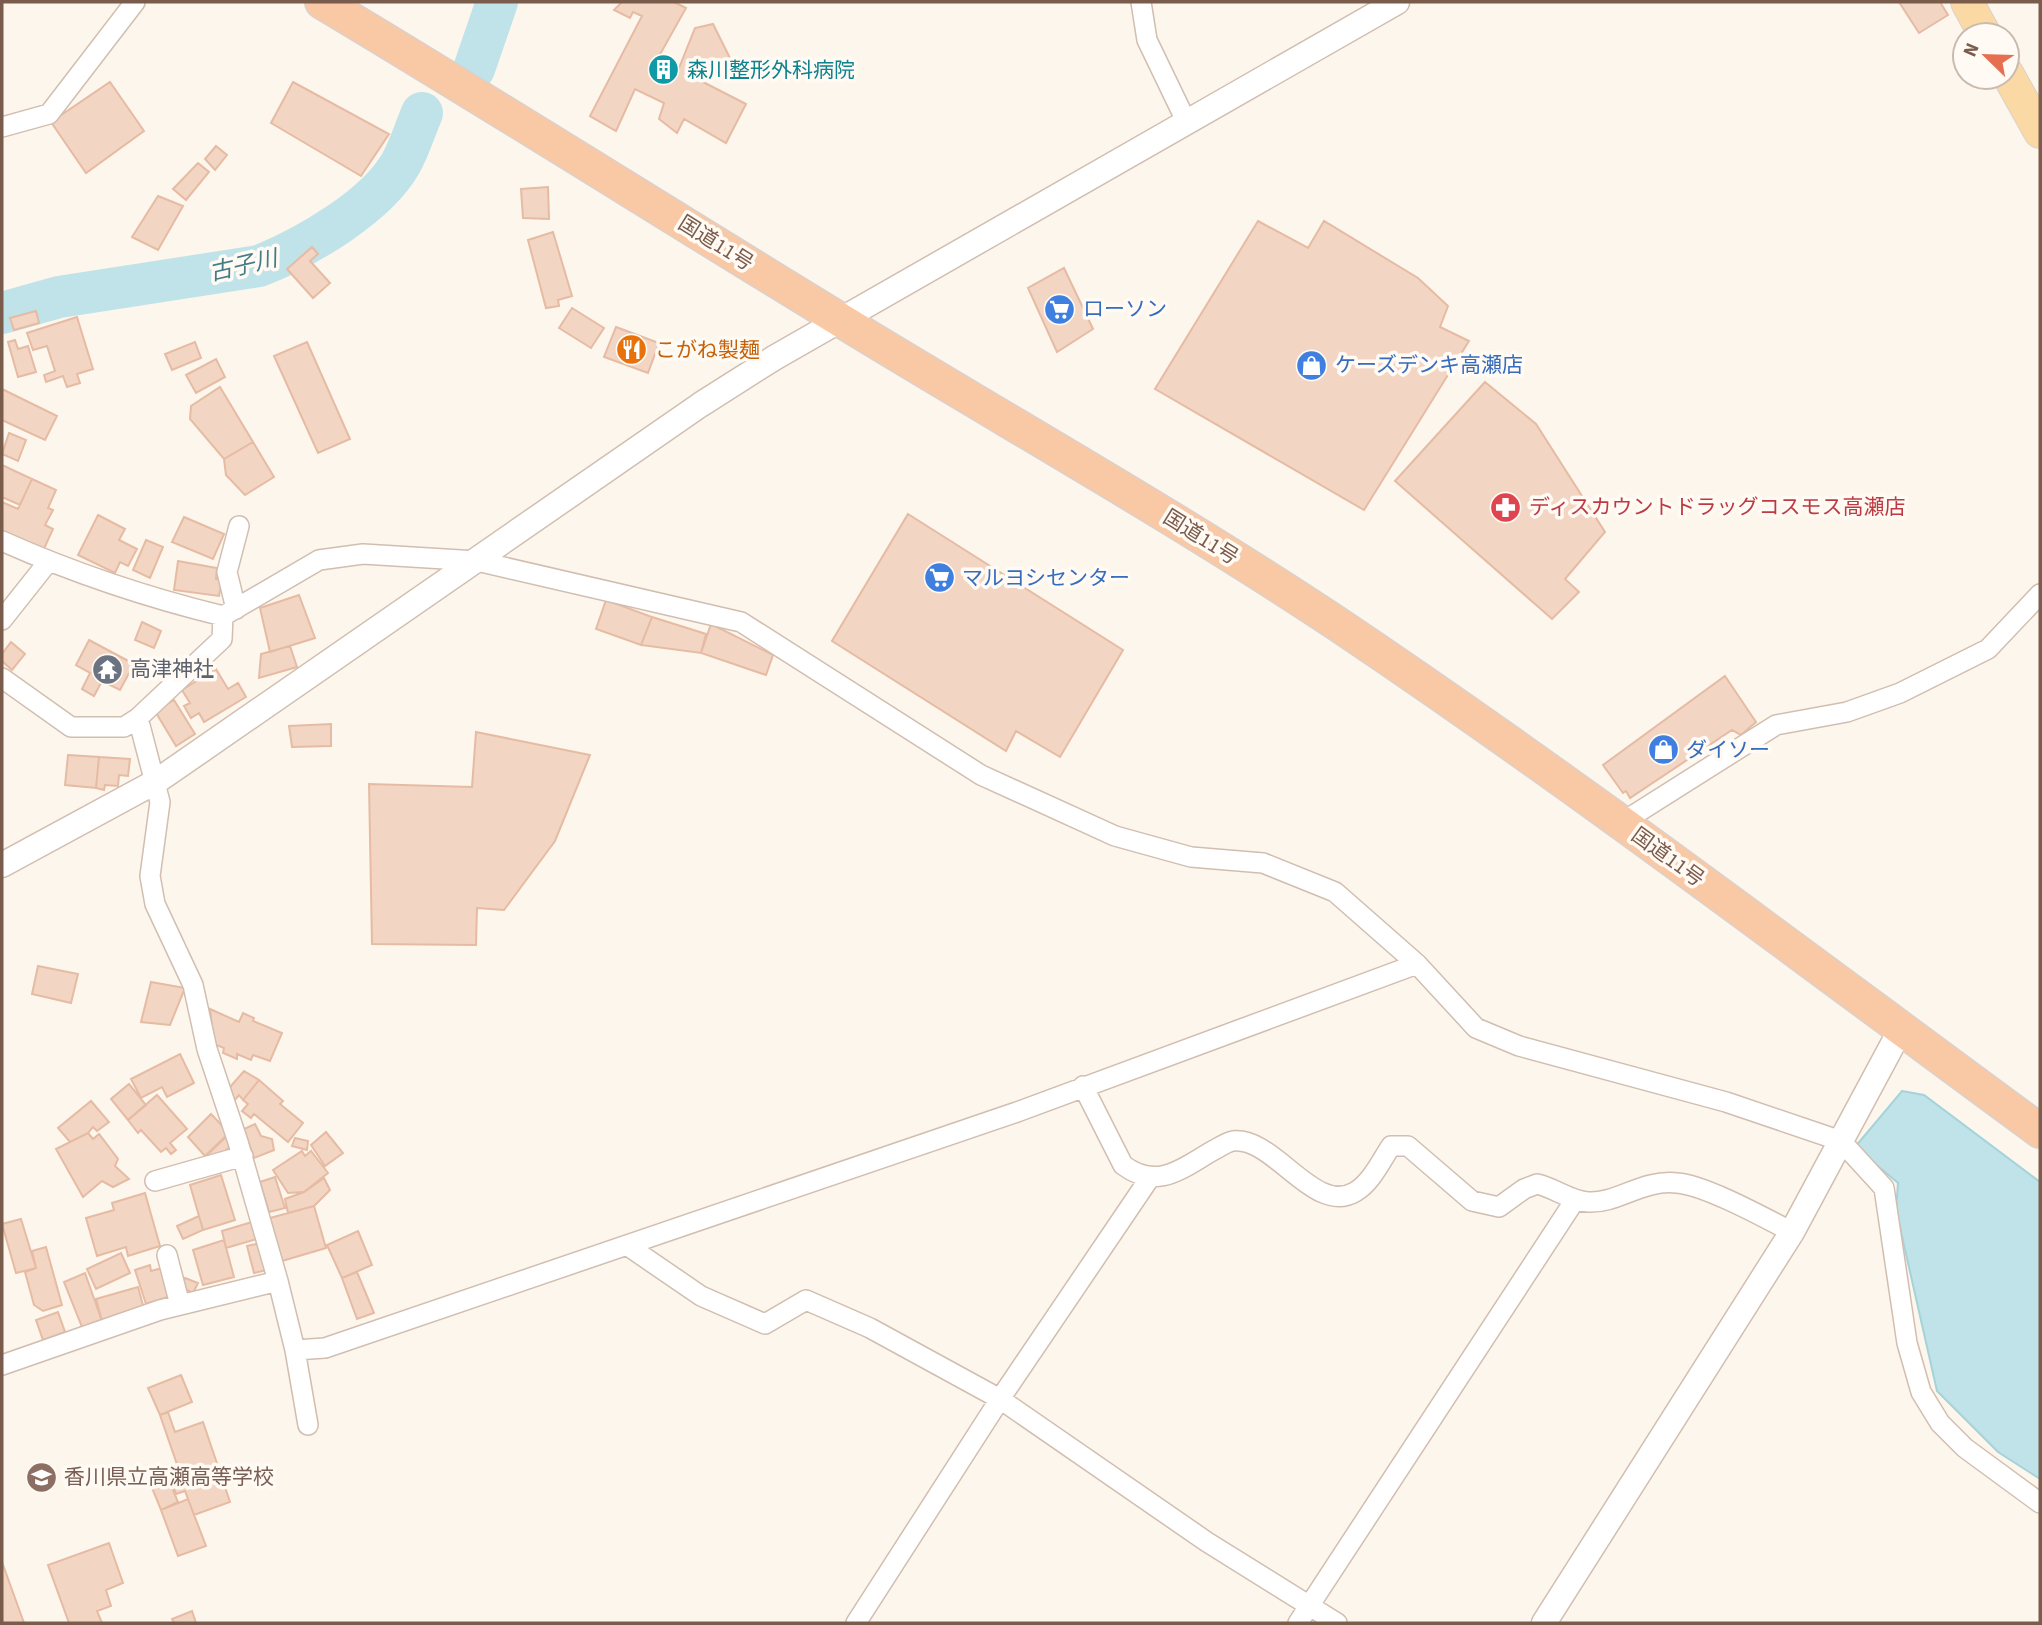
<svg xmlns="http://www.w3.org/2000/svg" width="2042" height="1625" font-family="'Source Sans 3','Noto Sans JP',sans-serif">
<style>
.water{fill:#bfe3e8;stroke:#a5d3da;stroke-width:2}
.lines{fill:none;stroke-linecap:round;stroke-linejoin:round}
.river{stroke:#bfe3e8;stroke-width:42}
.building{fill:#f3d5c3;stroke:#e6bba3;stroke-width:2}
.minor-casing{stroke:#d1beb0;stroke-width:22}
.tertiary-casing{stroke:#d1beb0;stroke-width:27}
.primary-casing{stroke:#dad1cd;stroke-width:34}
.trunk-casing{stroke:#dad1cd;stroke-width:36}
.minor{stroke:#fff;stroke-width:19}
.tertiary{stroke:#fff;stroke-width:24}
.primary{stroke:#fbd9a5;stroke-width:32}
.trunk{stroke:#f9c8a4;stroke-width:33}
.labels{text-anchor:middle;stroke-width:7;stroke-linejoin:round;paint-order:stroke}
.culture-label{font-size:21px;fill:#0d838f;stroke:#fffaf3;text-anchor:start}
.street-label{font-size:21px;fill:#7a5c4d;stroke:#fffaf3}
.shop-label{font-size:21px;fill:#366cbe;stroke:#fffaf3;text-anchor:start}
.food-label{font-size:21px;fill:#c56008;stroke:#fffaf3;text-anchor:start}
.health-label{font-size:21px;fill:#be3a42;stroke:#fffaf3;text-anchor:start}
.worship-label{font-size:21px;fill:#5b616d;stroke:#fffaf3;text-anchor:start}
.education-label{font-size:21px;fill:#785e54;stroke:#fffaf3;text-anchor:start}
.water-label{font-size:23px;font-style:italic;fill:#437c86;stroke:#fffaf3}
</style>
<rect width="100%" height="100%" fill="#fdf6ec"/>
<path class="water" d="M1902,1091L1924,1095L2040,1182V1479L1998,1452L1937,1391L1896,1210L1898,1183L1855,1147Z"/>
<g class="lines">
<path class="river" d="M474,69L497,2
M2,313L59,297L259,266C305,248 376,207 401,163C410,147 415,129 422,113"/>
</g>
<path class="building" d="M622,2H674L686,8L658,58L679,68L695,28L713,24L732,62L706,76L703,82L746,104L726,143L684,119L677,133L659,119L664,103L635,89L616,131L590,116L642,16L633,12L630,18L614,10Z
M1899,2H1940L1948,15L1919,33Z
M110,82L144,131L86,173L51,122Z
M293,82L389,134L361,176L271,123Z
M216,146L227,155L215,170L205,159Z
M198,163L209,172L186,200L173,189Z
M548,187L549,219L523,218L521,189Z
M158,196L183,206L158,250L132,237Z
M1258,221L1308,248L1324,221L1418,278L1448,306L1440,327L1469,341L1364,510L1155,389Z
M553,232L572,296L558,300L559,306L546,308L528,240Z
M312,247L318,254L310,261L330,283L313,298L287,269Z
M1064,268L1093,329L1057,352L1028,288Z
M572,308L604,328L591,348L559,328Z
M36,311L39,323L14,330L10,318Z
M77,317L93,369L77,374L80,383L67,387L63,376L46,382L44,375L55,371L47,346L33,350L27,333Z
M616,327L659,343L648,373L604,357Z
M15,340L18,349L28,346L36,372L18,377L8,342Z
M195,342L201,358L172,370L165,354Z
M307,342L350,439L318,453L274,356Z
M216,359L225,377L196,393L186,375Z
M1485,382L1536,424L1605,532L1565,579L1579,592L1552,619L1395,481Z
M220,387L253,442L224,459L190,419L191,406Z
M2,389L57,416L45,440L2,420Z
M9,433L26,440L18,461L2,454Z
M253,442L274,477L245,495L226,475L224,459Z
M2,465L32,479L20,505L2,497Z
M32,479L56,490L48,508L53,510L45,525L53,529L43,551L2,532V502L18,509Z
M908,514L1123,650L1060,757L1016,731L1006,751L832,641Z
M98,515L125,529L119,540L137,549L128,566L120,562L115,573L78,555Z
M184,517L224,534L213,559L172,542Z
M146,540L163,547L150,578L133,570Z
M178,561L217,568L216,579L222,580L219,596L174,590Z
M299,595L315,638L270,652L260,608Z
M606,600L652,617L641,645L596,629Z
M652,617L706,634L701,653L641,645Z
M142,622L161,631L154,648L135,640Z
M711,624L773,655L766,675L701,653Z
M89,640L134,664L120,690L102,681L94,696L82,689L90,673L76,665Z
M11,642L25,654L12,670L2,661V654Z
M290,646L297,667L259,678L261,654Z
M216,669L228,689L238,683L246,697L204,722L199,713L191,718L184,706L190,703L182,690Z
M1725,676L1756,722L1741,735L1732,730L1630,798L1626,791L1623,793L1603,765Z
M174,700L195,734L176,746L155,711Z
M331,724V746L292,747L289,726Z
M476,732L590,755L555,841L504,910L477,908L476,945L372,944L369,784L472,787Z
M68,755L99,757L96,788L65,785Z
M99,757L130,759L128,776L119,775L118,786L105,785L104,790L96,788Z
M38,966L78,974L71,1003L32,994Z
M151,982L185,988L170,1025L141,1022Z
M210,1009L239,1022L243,1013L254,1018L253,1021L282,1033L270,1061L253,1055L251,1060L237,1054V1059L223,1053L224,1048L214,1044Z
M180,1054L194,1083L167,1097L162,1087L141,1098L131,1079Z
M244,1071L259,1080L243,1100L239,1095L234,1101L230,1087Z
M259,1080L283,1101L280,1104L303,1123L288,1142L254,1114L251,1118L242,1111L248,1104L243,1100Z
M129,1084L146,1105L128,1120L111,1099Z
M157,1095L187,1129L170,1143L176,1150L171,1154L166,1148L161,1152L141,1130L138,1133L128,1120Z
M91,1101L109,1122L97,1131L93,1127L88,1133L70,1142L58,1128Z
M211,1114L229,1133L205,1156L188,1137Z
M255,1124L261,1136L272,1139L274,1150L254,1158L244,1129Z
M326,1132L343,1153L325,1166L311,1145Z
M88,1133L93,1139L99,1134L118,1159L115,1166L129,1179L113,1187L102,1181L83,1197L56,1149Z
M226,1137L232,1145L214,1161L208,1154Z
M295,1138L308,1141L307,1150L292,1146Z
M302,1151L305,1156L311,1151L328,1173L304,1192L288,1193L273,1170Z
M221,1175L235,1220L203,1230L190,1185Z
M275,1177L285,1208L269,1212L260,1182Z
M324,1178L330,1190L314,1206L288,1213L285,1199L304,1192Z
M145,1193L160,1246L128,1256L126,1247L97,1256L86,1218L114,1210L112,1203Z
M314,1206L326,1248L282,1261L270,1218Z
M199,1216L203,1230L183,1239L177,1226Z
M21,1219L36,1268L16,1273L2,1224Z
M252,1222L257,1239L226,1248L222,1231Z
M358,1231L372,1265L342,1278L327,1245Z
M224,1240L234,1277L203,1285L193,1250Z
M261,1243L267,1270L254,1273L247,1246Z
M46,1247L62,1305L43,1311L34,1305L25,1272L36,1268L32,1251Z
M121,1253L130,1273L96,1289L87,1269Z
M150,1265L151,1271L162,1268L171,1296L146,1304L135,1270Z
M357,1272L374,1313L357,1319L342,1278Z
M85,1273L102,1321L82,1327L64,1282Z
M185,1278L198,1283L193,1293L181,1287Z
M138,1287L144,1309L102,1321L96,1299Z
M58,1312L65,1332L43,1340L36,1320Z
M181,1375L192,1402L160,1415L148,1388Z
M168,1412L175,1432L203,1422L230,1502L194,1515L185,1491L176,1494L172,1483L182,1479L160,1415Z
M165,1471L178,1502L161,1510L148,1478Z
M188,1499L206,1546L178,1556L161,1510Z
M109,1543L123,1583L106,1590L111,1606L97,1611L102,1623H69L48,1565Z
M2,1562L24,1623H2Z
M192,1611L196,1623H174L172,1619Z"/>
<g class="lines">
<defs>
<path id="minor" d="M1141,2L1147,40L1186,121
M2,127L49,114L135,2
M2,541C76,574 145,597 223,616L319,560L363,554L477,561L741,622L981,775L1115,836L1191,857L1263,863L1335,892L1417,964L1476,1028L1519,1046L1726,1102L1841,1141L1884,1188L1907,1343L1921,1392L1940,1423L1965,1448L2040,1503
M236,609L227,572L239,526
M223,616L222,639L138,718L160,802L150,876L155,904L193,985L207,1049L238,1142L278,1281
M2,620L48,562
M2,678L71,727H124L138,718
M1621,823L1776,725L1847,712L1900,693L1988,649L2040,594
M1083,1086L1123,1165C1158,1191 1182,1168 1214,1150C1220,1147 1227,1142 1233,1141C1274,1136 1314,1216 1355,1192C1371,1183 1381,1161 1391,1146H1408L1472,1201L1499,1207L1524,1189L1537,1184C1555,1188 1570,1201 1588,1202C1617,1204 1642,1179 1677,1183C1705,1185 1765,1218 1792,1232
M155,1181L243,1156
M628,1246L701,1296L765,1324L806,1300L870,1328L1000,1399L1207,1542L1337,1623
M167,1255L180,1305
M295,1350L308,1425
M2,1365L160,1310L278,1281L295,1350L325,1348L1017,1112L1417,964
M856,1623L1000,1399L1149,1179
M1298,1623L1575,1200"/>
<path id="tertiary" d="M2,865L157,781L700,405L774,358L1397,2
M1544,1623L1792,1232L1901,1029"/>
<path id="primary" d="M1967,2L1985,35
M2007,73L2040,132"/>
<path id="trunk" d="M322,2C496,106 668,215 842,321C1007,422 1175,516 1336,623C1576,784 1807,960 2040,1131"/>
</defs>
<use href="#minor" class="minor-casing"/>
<use href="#tertiary" class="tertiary-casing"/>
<use href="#primary" class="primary-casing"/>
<use href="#trunk" class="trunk-casing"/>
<use href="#minor" class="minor"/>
<use href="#tertiary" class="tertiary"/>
<use href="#primary" class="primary"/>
<use href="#trunk" class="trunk"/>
</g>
<defs>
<symbol id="building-disc" viewBox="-11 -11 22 22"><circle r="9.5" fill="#0f9aa8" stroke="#fffaf3"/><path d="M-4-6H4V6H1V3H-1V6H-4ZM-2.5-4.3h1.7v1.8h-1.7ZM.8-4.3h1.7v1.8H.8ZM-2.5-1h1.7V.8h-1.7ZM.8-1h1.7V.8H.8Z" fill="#fff"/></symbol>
<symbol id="supermarket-disc" viewBox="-11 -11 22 22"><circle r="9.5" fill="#3f7fe0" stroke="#fffaf3"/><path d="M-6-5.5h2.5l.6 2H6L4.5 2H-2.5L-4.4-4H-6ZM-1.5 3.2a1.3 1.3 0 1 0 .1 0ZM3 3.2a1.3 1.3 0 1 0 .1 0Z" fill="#fff"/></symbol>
<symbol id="restaurant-disc" viewBox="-11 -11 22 22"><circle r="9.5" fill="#e8710a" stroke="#fffaf3"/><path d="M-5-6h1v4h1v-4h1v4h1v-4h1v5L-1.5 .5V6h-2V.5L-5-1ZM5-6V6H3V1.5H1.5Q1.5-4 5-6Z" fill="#fff"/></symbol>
<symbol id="shop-disc" viewBox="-11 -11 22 22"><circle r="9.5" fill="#3f7fe0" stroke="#fffaf3"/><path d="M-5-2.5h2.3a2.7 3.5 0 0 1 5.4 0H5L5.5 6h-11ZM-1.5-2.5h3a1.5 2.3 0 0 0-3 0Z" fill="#fff"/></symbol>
<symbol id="pharmacy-disc" viewBox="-11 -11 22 22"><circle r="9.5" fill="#e0444e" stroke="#fffaf3"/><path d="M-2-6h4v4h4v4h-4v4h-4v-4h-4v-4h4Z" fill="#fff"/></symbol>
<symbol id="temple-disc" viewBox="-11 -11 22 22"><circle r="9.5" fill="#6b7280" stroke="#fffaf3"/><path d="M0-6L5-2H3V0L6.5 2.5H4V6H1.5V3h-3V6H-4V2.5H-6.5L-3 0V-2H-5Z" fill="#fff"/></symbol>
<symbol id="school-disc" viewBox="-11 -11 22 22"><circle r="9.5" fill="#8d6e63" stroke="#fffaf3"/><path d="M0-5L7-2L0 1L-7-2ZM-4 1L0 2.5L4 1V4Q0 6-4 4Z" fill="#fff"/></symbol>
</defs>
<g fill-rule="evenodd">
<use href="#building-disc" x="646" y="52" width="35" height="35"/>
<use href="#supermarket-disc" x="1042" y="292" width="35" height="35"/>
<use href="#restaurant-disc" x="614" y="332" width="35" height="35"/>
<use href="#shop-disc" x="1294" y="348" width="35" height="35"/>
<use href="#pharmacy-disc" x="1488" y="490" width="35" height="35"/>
<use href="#supermarket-disc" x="922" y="560" width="35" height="35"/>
<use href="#temple-disc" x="90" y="652" width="35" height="35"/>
<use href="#shop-disc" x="1646" y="732" width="35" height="35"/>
<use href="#school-disc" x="24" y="1460" width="35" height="35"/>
</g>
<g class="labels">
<g class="culture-label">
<text x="687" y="77">森川整形外科病院</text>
</g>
<g class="street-label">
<text transform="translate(716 243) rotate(32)" y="7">国道11号</text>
<text transform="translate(1201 537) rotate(32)" y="7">国道11号</text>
<text transform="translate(1668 857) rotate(36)" y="7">国道11号</text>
</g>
<g class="shop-label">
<text x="1083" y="316">ローソン</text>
<text x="1335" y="372">ケーズデンキ高瀬店</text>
<text x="962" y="585">マルヨシセンター</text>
<text x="1686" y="757">ダイソー</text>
</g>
<g class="food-label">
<text x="655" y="357">こがね製麺</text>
</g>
<g class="health-label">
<text x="1529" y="514">ディスカウントドラッグコスモス高瀬店</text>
</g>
<g class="worship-label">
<text x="130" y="676">高津神社</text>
</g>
<g class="education-label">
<text x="64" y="1484">香川県立高瀬高等学校</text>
</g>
<g class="water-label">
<text transform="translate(243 265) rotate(-13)" y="8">古子川</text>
</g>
</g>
<rect width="2042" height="1625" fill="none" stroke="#7a5c4d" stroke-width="7"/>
<g transform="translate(1986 56) rotate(293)"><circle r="33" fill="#fffaf3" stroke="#cabbb1" stroke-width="2"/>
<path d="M0-5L12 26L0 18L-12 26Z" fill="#e76f51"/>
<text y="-10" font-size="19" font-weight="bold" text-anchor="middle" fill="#7a5c4d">N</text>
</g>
</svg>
